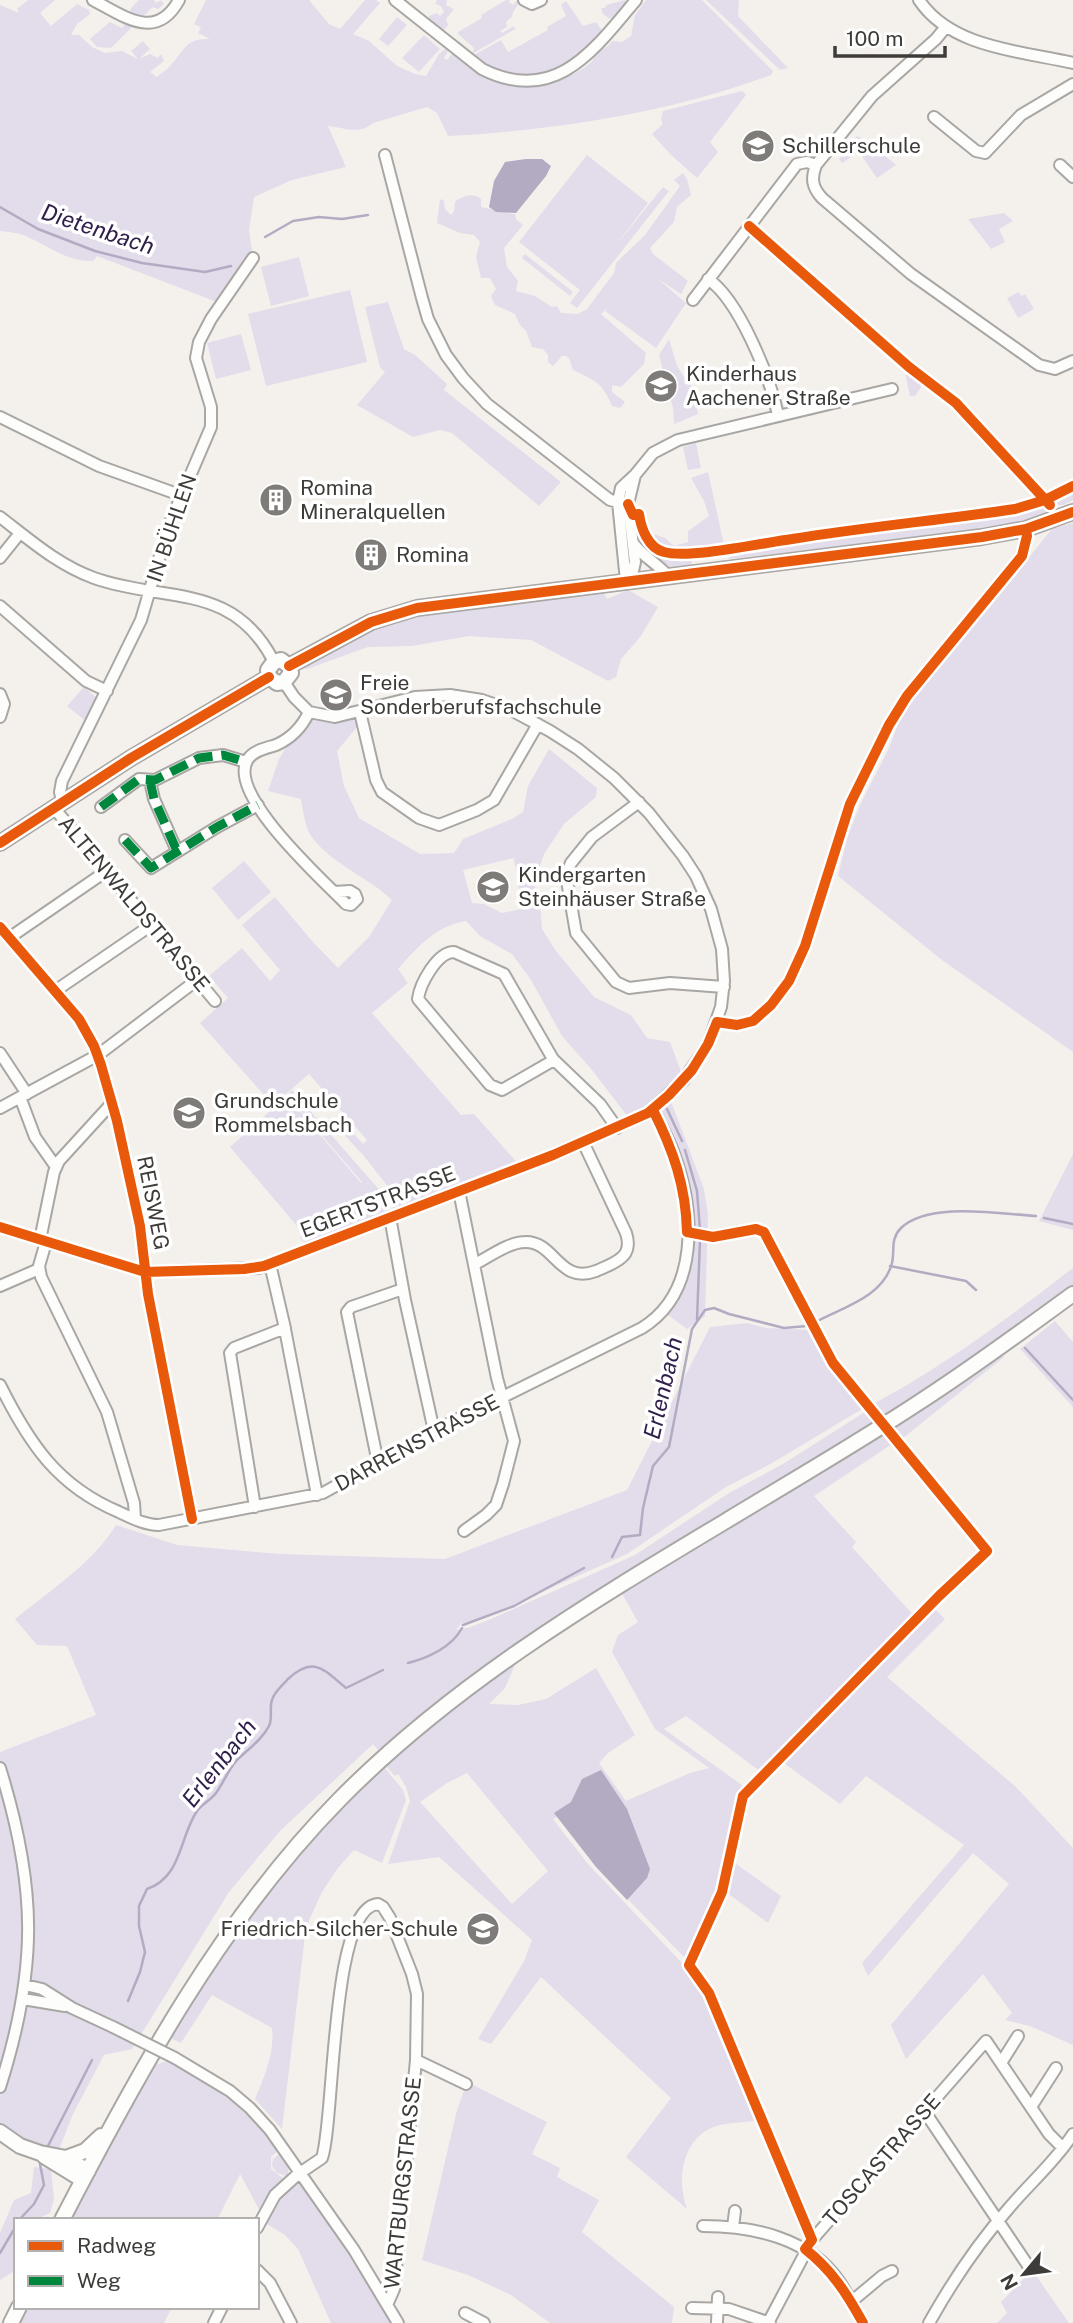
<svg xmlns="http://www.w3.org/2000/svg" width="1073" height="2323" font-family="'Public Sans',sans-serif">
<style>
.green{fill:#e2dceb;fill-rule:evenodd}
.water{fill:#b3abc2}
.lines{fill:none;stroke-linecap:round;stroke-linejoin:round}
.stream{stroke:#b3abc2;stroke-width:2.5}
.minor-casing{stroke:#a9a7a4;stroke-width:14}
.major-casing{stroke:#a9a7a4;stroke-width:18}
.minor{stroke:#fdfdfc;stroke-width:10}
.major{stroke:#fdfdfc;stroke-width:14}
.minor-bridge-casing{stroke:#a9a7a4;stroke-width:14;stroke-linecap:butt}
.minor-bridge{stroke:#fdfdfc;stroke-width:10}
.quiet{stroke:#00873e;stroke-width:9;stroke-dasharray:18 9;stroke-linecap:butt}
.cycleway-casing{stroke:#fff;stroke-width:15}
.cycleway{stroke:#e8590c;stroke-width:10}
.labels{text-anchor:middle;stroke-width:7;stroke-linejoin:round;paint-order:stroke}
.poi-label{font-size:21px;fill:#3e3c39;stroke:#fff;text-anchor:start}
.street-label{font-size:21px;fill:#3e3c39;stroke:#fff}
.water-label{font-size:23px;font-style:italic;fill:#301e4b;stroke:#fff}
</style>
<rect width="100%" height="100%" fill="#f4f1ed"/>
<path class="green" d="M28,0H55L40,13L51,26L77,4L89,10L90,14L77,24L71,35H79L92,47L105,53L122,51L138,59L131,51L143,41L150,49L139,59L150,54L158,58L161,54L164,61L150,72L157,77C161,73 167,70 170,66C185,50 185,38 210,39L198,33L201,27L194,24L206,0H309L329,24L340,29L365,0H376L380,3L353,34L369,41L397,66L415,74L426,76L439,54L445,49L448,51L444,58L447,60L452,54C486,80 520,94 562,79C571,75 583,70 590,63C597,56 589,61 596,54C602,48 607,49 612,41L622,42L631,36L635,15L646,0H702L773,71L771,75C668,113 558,130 448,136L437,113L427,107L373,123C360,135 345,128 328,126L346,167L292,180L254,197L249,230L253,258L222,304L97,256L93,261C69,262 49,247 28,237C20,233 9,232 0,231V5L19,13L17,9Z
M139,0H154L156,3L161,0L164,4L158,9L153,7L142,17L130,12L131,8Z
M437,0H447L446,5L454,9L446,19L448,25L444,30L429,19V16L437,13L440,16L444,12L441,6L435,4Z
M506,0H510L509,2L513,5L516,1L519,3L513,12L512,17L506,22L507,27L500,31L502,33L514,26L515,29L472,54L474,48L458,34V32L482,18L481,15Z
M625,0L626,4L618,15L610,19L603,14L601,8H605L606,5Z
M706,0H739L738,16L788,68L780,70Z
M566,1L583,26L596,22L603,32C594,39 589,49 580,56C548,84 504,79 472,56L501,40L508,52L548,30L547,27L566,16L561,5Z
M397,17L407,25L388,46L379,39Z
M110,22L122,28L125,24L132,27L111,48L97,47L90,39Z
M424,35L440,49L419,72L402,58Z
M742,91L746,95L710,142L718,152L697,178L671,155L652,134L663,124L661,120L663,111Z
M857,136L866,140L896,165L877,178L859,152L842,163L839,159Z
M587,155L648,203L613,249L663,187L669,191L577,308L570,303L580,290L519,242Z
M683,173L687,179L691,195L677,207L674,222L650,248L653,254L688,281L681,294L658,279L686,303L656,348L605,311L607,308L601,314L646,353L644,364L621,387L612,385V392L625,402L620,408L612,406C602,382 594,380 573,370L569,358L566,356H562L553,366L548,362V355L543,349L532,347L526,331L520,325L515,314L495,305L491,296L496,289L490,278H481L476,257L480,242L474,235L460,233L437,223L440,199L444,201L445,209L451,215L454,211L455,202C462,196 473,192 481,199V207C492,209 503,213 515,214L516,219L523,225L504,248L507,267L518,281L516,291L535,296L552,307L557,306L561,313L578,314L587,309L614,273L616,263L645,235L680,186L674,180Z
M1004,213L1013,221L999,229L1005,242L991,249L968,219Z
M525,254L573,292L570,296L522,258Z
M299,257L309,296L271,306L261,267Z
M350,290L367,362L266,386L248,314Z
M1019,292L1021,296L1025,294L1034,309L1018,318L1007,298Z
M388,302L404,349L415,355L447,384L444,390L561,482L539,506L452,433L440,430L413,437L357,405L385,372L380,367L365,307Z
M241,334L251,370L216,379L207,343Z
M669,339L677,366L688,383L690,381L698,414L674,424L673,408L659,355Z
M911,371L925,381L915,396H910L905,372Z
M696,443L701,468L688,470L683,447Z
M708,472L724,545L707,558L692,561L691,566L674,569L649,557L636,541L634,518L642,517L648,532L665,538L674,546L688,542V531L709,516L704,501L691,478Z
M1073,489V500L1063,505H1055L1049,499Z
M1044,502L1053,513L998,528L729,559L730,550L989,515Z
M1073,523V1052L942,960L838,876L847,838L860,805L889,748L908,697L916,687L920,691L1052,529Z
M585,585L587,594L603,592L607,599L628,590L658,607L641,636L621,659L616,677L608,681L531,640L469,636L412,646L368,647L307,669L289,666L371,622Z
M84,687L98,699L87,722L67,706Z
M309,712H360L362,721L337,751L344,786L359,818L420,854L454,853L463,839L512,819L523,812L528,786L549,749L597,788L596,797L564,824L544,854L534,884L540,904L542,929L556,951L594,997L631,1015L647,1038L670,1042L684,1080L669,1096L704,1189L708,1214L705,1316L687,1329L664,1312L684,1276L683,1184L653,1110L631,1121L592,1070L562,1036L531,980L512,954L480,936L466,921C435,926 418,947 398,969L408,983L372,1013L461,1115L474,1114L521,1167L309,1249L300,1237L303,1233L230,1147L287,1096L361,1183L362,1182L287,1095L292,1090L382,1193L377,1198L389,1216L397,1198L363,1155L335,1125L342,1121L363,1144L367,1140L309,1074L273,1105L200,1023L228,998L209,976L242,948L270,981L280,970L242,925L275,897L313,942L338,968L369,937L392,900C368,877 330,863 311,836C305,827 303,810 301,799L268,791L279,759ZM514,858L522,909L502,913L484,904L472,903L463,870Z
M244,861L271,892L238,920L212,888Z
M1073,1154V1230L1039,1221Z
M1073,1268V1286L996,1342L884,1417L873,1404C945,1366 1009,1317 1073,1268Z
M1055,1321L1073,1342V1407L1020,1349Z
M747,1323L766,1328L812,1330L826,1358L862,1400V1409L772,1463L726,1487L627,1554L483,1618L462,1623L456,1630L471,1627L491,1619L635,1555L729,1493L783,1464L868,1410L877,1422L527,1636L467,1678L378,1750L373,1744L280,1831L229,1892L132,2049L104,2055L73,2114L55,2160L0,2132V1752L96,1715L67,1646L37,1645L15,1619C48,1592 94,1562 116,1525L177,1545L280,1554L445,1559L627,1490L710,1327Z
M1001,1353L1004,1357L903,1438L894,1427Z
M886,1432L895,1442L814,1496L856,1542L852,1547L915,1617L761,1772L686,1716L664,1729L746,1788L741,1794L720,1891L688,1961L609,1880L557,1817L553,1819L588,1864L702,1984L759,2120C744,2123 722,2122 709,2129C681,2144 677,2182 687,2209L626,2157L671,2098L541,1977L491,2044L478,2039L524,1961L532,1940L439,1857L388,1864L410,1801L406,1787L398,1774L395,1776L385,1765L454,1707L518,1658L505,1688L489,1704L518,1705L546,1699L596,1668L635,1735L608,1753L599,1763L626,1801L690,1773L709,1768L655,1729L612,1652L618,1635L638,1622L620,1590L709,1540ZM467,1773L548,1871L512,1904L420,1802L447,1783Z
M931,1605L945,1619L887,1677L1016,1787L1073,1848V2045L1030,2026L1005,2020L1012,2013L983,1974L906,2059L891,2025L1009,1884L973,1853L868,1976L862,1963L964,1845L866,1776L840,1804L781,1761Z
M384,1767L403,1790L406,1800L382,1863L354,1850L337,1869L322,1892L306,1927L282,2129L255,2099C264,2078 275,2052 272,2028L212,1995L181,2043L170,2038C189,2008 206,1976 227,1947C273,1882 327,1822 384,1767Z
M732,1861L781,1896L768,1923L726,1892Z
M175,2058L219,2084L283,2146L271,2157V2169L288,2182L300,2172L393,2323H331L298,2249L285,2235L267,2224L240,2174L217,2220H62L144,2069Z
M467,2082L547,2122L532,2154L560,2168L557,2177L599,2200L582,2232L674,2307L672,2323H550L511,2295L468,2275L422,2260L457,2110Z
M282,2152L289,2164L288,2175L286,2176L277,2173L272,2166L273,2159Z
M34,2167L51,2169L54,2199L50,2213L35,2220H16V2270L0,2280V2233L14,2200L31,2193Z
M1032,2270L1069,2323H997L1007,2313L1001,2302Z
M19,2307H172L164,2323H11Z"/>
<path class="water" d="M526,159H542L551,166L546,176L516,213L496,212L489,207L494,181L505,162Z
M601,1770L627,1809L650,1869L647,1878L627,1900L596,1867L554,1813L571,1802L582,1779Z"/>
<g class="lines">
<path class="stream" d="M0,207L38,229L95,251L142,263L205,272L231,266
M265,237L293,221L319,217L342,219L368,215
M667,1109L682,1141
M685,1150L697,1191L700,1230
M1044,1218L1073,1224
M890,1266L966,1281L976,1290
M697,1320L700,1240
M814,1323C840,1308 883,1298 892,1263C895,1250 890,1239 901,1228C929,1201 1000,1214 1036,1216
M1025,1348L1073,1400
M612,1557L622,1537L640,1535L643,1508L653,1466L669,1447L692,1329L705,1310L714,1308L729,1314L784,1328L807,1326
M463,1625L514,1606L584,1568
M408,1663C428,1658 452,1647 462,1628
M128,2001L140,1972L145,1952L139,1926V1906L147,1889C182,1877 179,1838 197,1811C202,1804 211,1800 216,1793C223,1783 228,1771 236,1761C247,1750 262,1740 269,1726C273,1718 269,1708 272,1700C274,1692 283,1685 288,1679C314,1655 324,1670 346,1688L383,1670
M48,2146L92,2060
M19,2220L34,2204L44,2185L40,2164
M0,2253L16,2226"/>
<defs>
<path id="minor" d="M93,0C124,16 156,42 179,0
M395,0L482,69C555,106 594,50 636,0
M524,0L532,4L541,0
M919,0C951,48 1021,51 1073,63
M945,28L936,39L872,96L816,165C811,179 812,187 822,198L911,274L1039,365L1055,369L1073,361
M934,117L976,151L985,153L1021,115L1073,84
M385,155L422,298L428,319L446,355L463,378L487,404L610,500L628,504
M1060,165L1073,177
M708,279C739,300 770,377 778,415
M693,300L797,164L807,162L816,165
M0,417L99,466L180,495
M635,475L653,453L678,440L892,389
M0,517C30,540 58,565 94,578C164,603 233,581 274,662
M633,543C643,557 657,563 668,576
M0,558L20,533
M626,581L618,502L621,488L635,475L628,504L635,562L631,580
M0,606L86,681L107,691
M0,694L4,704L0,717
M309,712C302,727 292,738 276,745C267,748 254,750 248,759C225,793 323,880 346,904L351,905L357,899L355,894L350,891L334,892
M360,712L376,780L382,792L419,818L439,825L477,810L494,800L538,724
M150,781L154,799L177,851
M62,802L60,792L62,781L141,620L169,525L211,427V407L196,358L199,342L211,319L253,258
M639,802L592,837L571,863L566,875L576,933L616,982L629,988L670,983L724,987
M101,807L139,779L155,780L199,758L223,755L246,762
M54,808L215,1001
M125,840L151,868L217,827L258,805
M0,927L79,1019L94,1046L101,1065L117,1121L140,1226L148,1294L192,1519
M9,938L105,872
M55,991L150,926
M717,1022L737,1025L753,1021L771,1005L789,981L805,946L850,804L889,725L907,696L1022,556L1027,536L1026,529
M0,1053L27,1094
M554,1060L502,1090L490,1085L418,999C420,984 437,952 454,952L504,974L553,1059L600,1104L617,1128
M20,1097L35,1137L56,1167
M0,1108L98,1055L197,980
M459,1191L497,1378L514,1441L503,1484L496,1505L486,1515L464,1531
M390,1217L405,1300L434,1431
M0,1227L145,1272L259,1268L553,1155L648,1113L684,1080L708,1044L721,1007L724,981L722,949L711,909L696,876L683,856L649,813L614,778L578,749L550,731L511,710L482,700L450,695L415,697L335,717L309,712L294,697L284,682
M40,1240L54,1172L59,1161L112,1103
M46,1242L39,1266L41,1277L107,1412L134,1503L135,1519
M270,1264L284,1324L317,1495
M475,1264C489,1257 509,1242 525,1242C555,1241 559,1285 596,1271C605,1267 614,1264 621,1258C629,1252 629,1242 626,1233L583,1142
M0,1286L39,1269
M0,1385C29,1443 57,1486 119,1512C132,1518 145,1525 159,1525L323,1493L434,1431L642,1328C700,1292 695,1211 674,1154C669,1139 660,1124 653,1110
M378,1463L347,1312L351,1307L403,1289
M255,1507L230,1353L234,1348L285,1328
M0,1768C37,1887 38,1968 0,2087
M25,1985L42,1989L72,2008L113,2027
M23,1999L65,2006
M175,2058L230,2091L250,2108L270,2130L354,2250L398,2323
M416,2060L466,2084
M1001,2063L1018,2036
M1031,2107L1056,2068
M925,2112L1031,2270
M785,2174L812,2240
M703,2226C753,2226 809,2238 839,2281C848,2294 855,2309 863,2323
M733,2227L735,2211
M257,2228L275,2195L297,2175L322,2158C335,2120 330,1907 378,1904L383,1907L390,1918L412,1974L417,1994L416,2060L394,2289L387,2305
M257,2270L270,2283L291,2323
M851,2302L882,2276L892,2271
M692,2308L729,2309L770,2323
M465,2313L484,2323
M214,2323L222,2307
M717,2323L718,2297
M768,2323L812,2240L986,2041L1049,2134L1063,2148
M929,2323C952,2282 978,2243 1009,2208C1030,2183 1055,2162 1073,2134"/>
<path id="major" d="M289,666L371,622L417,608L982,537L1026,529L1073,512
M269,677L277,683L284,682L291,673L289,666
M269,677L268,670L274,662L281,660L289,666
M0,843L131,758L269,677
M0,2132L20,2146L40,2153L66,2158L88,2171
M44,2156L83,2180
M66,2158L85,2151L101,2136
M62,2220C139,2071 221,1920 340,1799C466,1671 622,1584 774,1492C822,1463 871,1434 918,1403C971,1369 1022,1331 1073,1294
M11,2323L19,2307"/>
</defs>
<use href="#minor" class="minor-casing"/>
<use href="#major" class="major-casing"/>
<use href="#minor" class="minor"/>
<use href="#major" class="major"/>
<defs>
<path id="minor-bridge" d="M113,2027L175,2058"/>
</defs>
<use href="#minor-bridge" class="minor-bridge-casing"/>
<use href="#minor-bridge" class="minor-bridge"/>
<path class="quiet" d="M150,781L154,799L177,851
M101,807L139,779L155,780L199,758L223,755L246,762
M125,840L151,868L217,827L258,805"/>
<defs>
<path id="cycleway" d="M749,226L909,367L956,403L1050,505
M628,504L633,515L639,514C641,528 648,548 664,552C690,559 762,543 792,539C866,527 941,520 1015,509L1045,500L1073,486
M289,666L371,622L417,608L982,537L1026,529L1073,512
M0,843L131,758L269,677
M0,927L79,1019L94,1046L101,1065L117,1121L140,1226L148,1294L192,1519
M653,1110C673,1150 686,1186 687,1232L713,1237L756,1229L764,1232L833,1363L987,1551L939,1596L743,1796L722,1892L689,1965L709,1993L812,2240L805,2249C832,2270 847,2294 863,2323
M0,1227L145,1272L244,1269L264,1266L553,1155L648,1113L669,1095L692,1070L708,1044L717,1022L737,1025L753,1021L771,1005L789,981L805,946L850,804L889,725L907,696L1022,556L1027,536L1026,529"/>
</defs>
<use href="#cycleway" class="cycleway-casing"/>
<use href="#cycleway" class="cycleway"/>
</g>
<defs>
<symbol id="school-disc" viewBox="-11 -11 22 22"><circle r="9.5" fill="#7e7b78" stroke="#fff"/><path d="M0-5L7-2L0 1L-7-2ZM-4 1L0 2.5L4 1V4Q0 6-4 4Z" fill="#fff"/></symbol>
<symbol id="building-disc" viewBox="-11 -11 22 22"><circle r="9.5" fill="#7e7b78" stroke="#fff"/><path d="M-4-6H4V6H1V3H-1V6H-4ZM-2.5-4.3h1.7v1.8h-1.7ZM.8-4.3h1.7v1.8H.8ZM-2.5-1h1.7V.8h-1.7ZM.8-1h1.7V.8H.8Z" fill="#fff"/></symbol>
</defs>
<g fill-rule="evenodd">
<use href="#school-disc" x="739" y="127" width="38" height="38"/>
<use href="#school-disc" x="642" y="367" width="38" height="38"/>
<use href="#building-disc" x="257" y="481" width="38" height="38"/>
<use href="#building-disc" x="352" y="536" width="38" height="38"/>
<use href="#school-disc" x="317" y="676" width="38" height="38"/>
<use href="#school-disc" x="474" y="868" width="38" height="38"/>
<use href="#school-disc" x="170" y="1094" width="38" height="38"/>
<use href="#school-disc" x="464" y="1910" width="38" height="38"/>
</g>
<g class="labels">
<g class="poi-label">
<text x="782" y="153">Schillerschule</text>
<text x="686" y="381">Kinderhaus<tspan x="686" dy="24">Aachener Straße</tspan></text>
<text x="300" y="495">Romina<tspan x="300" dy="24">Mineralquellen</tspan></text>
<text x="396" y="562">Romina</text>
<text x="360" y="690">Freie<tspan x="360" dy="24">Sonderberufsfachschule</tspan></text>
<text x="518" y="882">Kindergarten<tspan x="518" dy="24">Steinhäuser Straße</tspan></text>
<text x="214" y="1108">Grundschule<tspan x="214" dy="24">Rommelsbach</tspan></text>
<text x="458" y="1936" text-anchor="end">Friedrich-Silcher-Schule</text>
</g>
<g class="street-label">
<text transform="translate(172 528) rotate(-71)" y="7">IN BÜHLEN</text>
<text transform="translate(134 904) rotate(50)" y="7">ALTENWALDSTRASSE</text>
<text transform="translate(378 1202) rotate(-21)" y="7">EGERTSTRASSE</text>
<text transform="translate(153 1203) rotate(79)" y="7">REISWEG</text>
<text transform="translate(417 1443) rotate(-28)" y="7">DARRENSTRASSE</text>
<text transform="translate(882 2160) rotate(-49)" y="7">TOSCASTRASSE</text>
<text transform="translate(403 2183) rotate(-84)" y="7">WARTBURGSTRASSE</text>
</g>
<g class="water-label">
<text transform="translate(98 229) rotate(18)" y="8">Dietenbach</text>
<text transform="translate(663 1388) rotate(-77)" y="8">Erlenbach</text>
<text transform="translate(219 1763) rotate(-52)" y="8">Erlenbach</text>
</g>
</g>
<rect x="14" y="2218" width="245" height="91" fill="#ffffff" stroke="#b2b1b0" stroke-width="2"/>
<rect x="28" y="2241" width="35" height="10" fill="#e8590c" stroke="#b2b1b0" stroke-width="2"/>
<text x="77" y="2253" font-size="21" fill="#3e3c39">Radweg</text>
<rect x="28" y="2276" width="35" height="10" fill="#00873e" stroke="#b2b1b0" stroke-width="2"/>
<text x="77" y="2288" font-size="21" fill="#3e3c39">Weg</text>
<g transform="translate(1024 2274) rotate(241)" stroke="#ffffff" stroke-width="5" paint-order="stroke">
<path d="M0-5L12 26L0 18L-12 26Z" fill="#3e3c39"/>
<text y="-10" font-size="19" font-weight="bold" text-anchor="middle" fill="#3e3c39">N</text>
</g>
<path d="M835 46v10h110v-10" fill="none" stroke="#3e3c39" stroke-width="3.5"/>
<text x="846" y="46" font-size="21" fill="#3e3c39" stroke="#ffffff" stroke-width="5" paint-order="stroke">100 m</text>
</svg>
